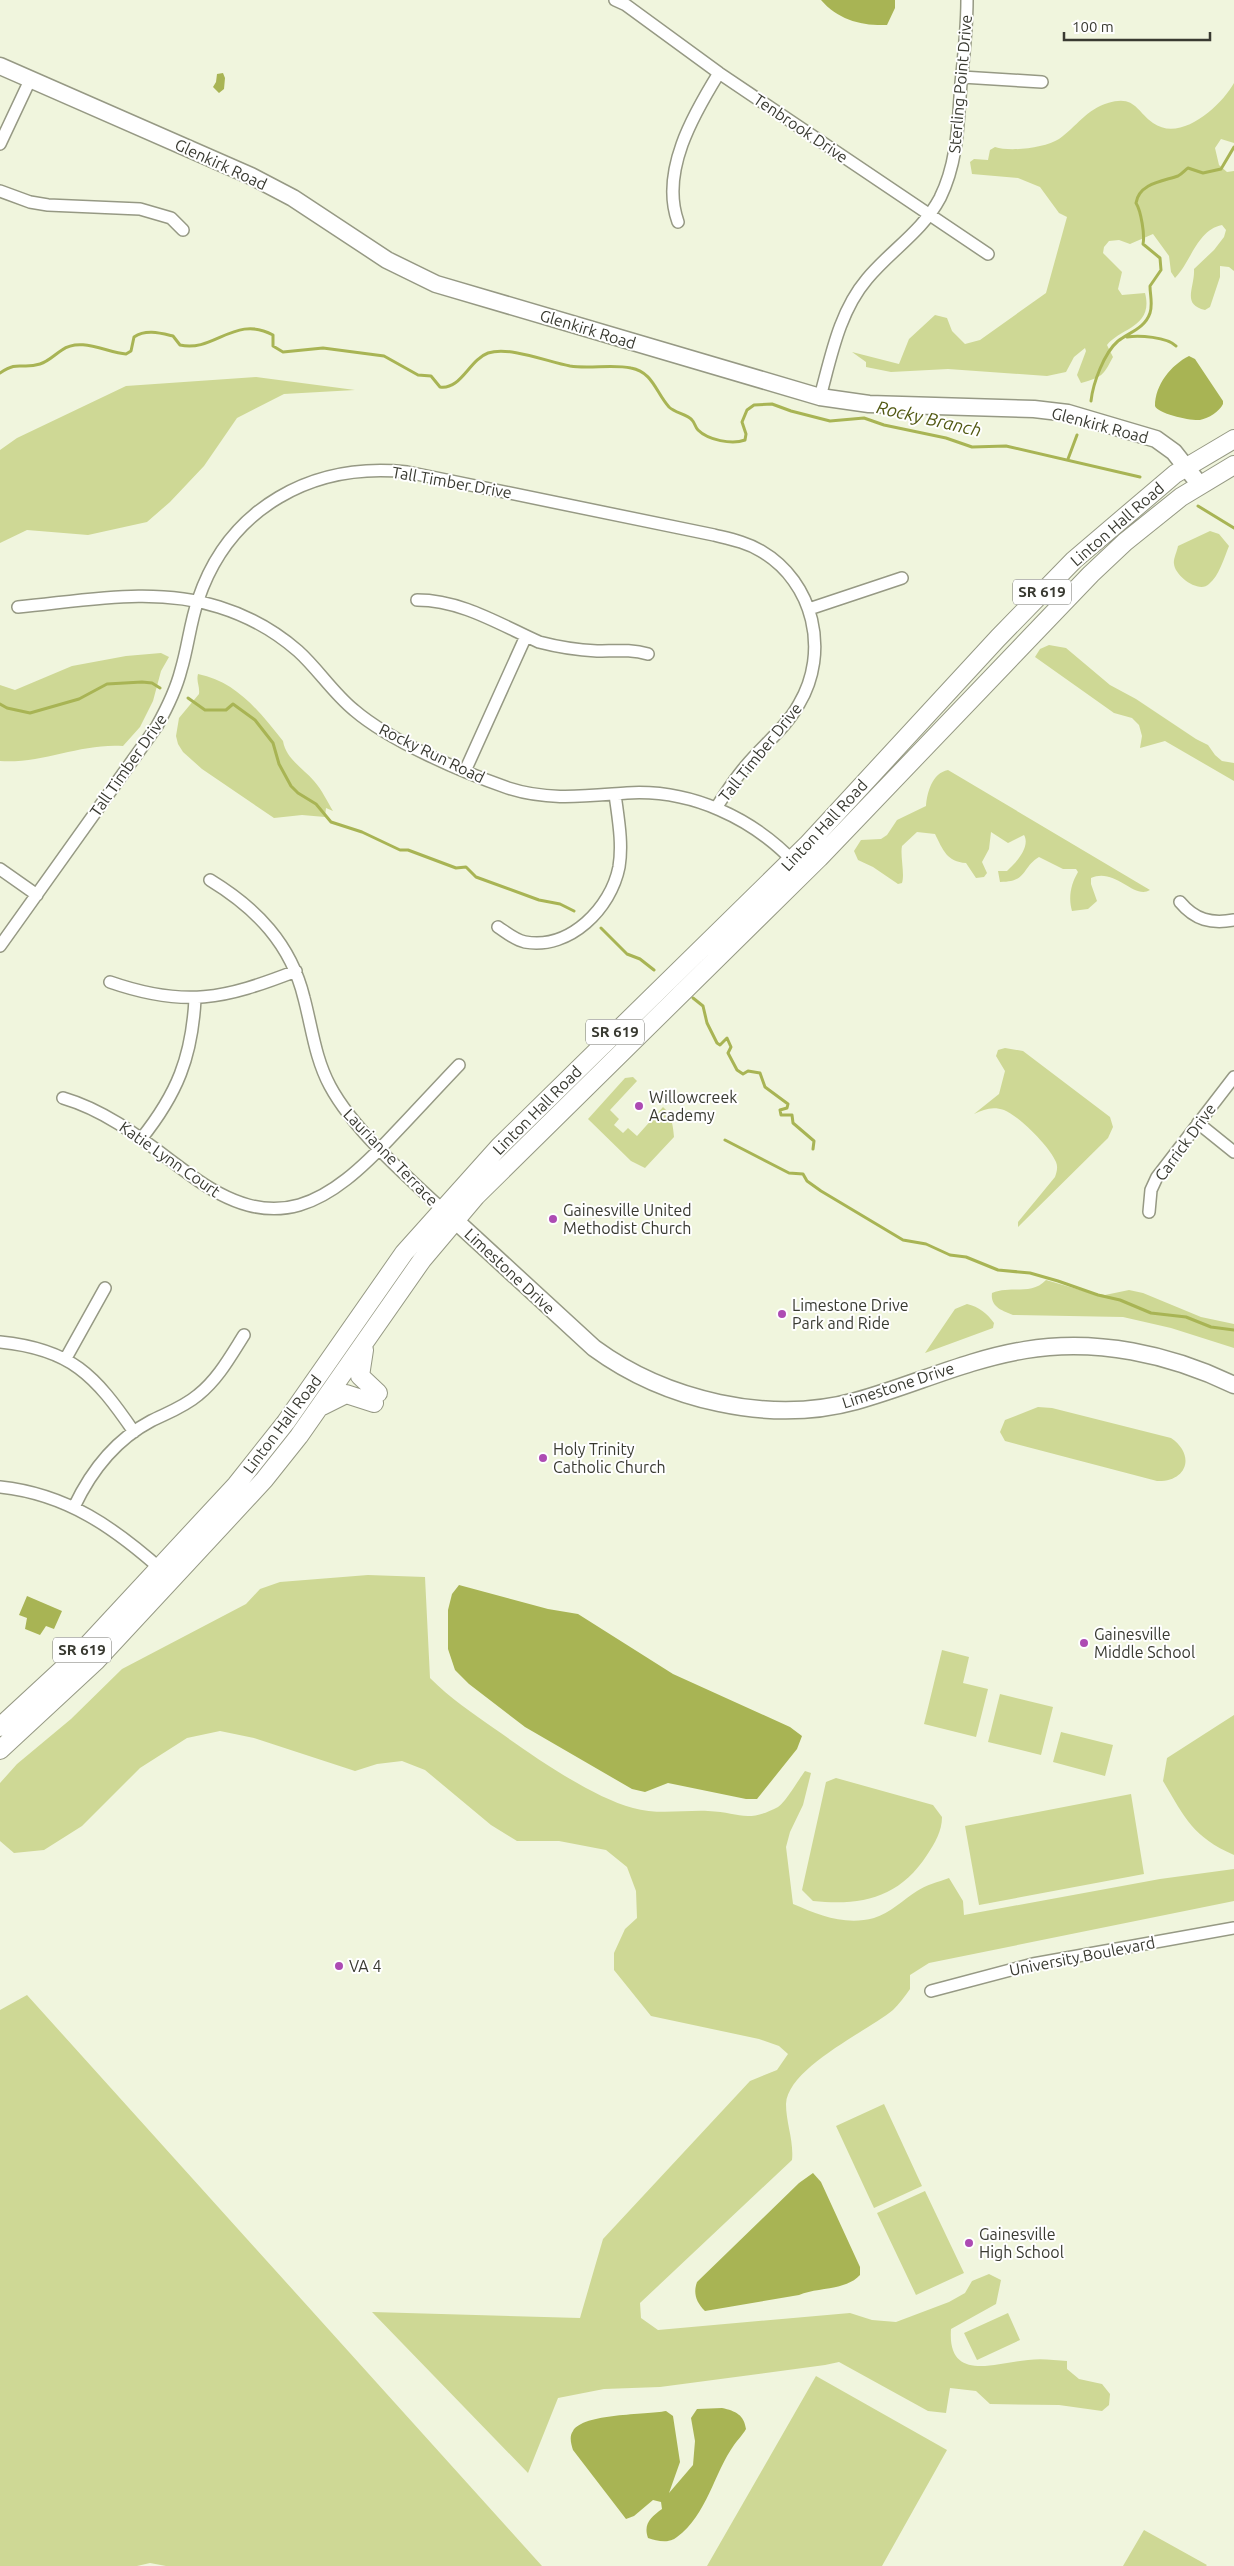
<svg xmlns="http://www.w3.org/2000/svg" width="1234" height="2566" font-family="Ubuntu,sans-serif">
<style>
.green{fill:#ced895}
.water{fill:#a8b454}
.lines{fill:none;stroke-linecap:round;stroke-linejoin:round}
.stream{stroke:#a8b454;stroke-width:3}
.street-casing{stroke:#969984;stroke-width:14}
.secondary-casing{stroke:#969984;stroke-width:19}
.primary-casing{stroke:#969984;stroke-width:20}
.street{stroke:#fff;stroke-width:11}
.secondary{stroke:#fff;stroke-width:16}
.primary{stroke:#fff;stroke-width:18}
.poi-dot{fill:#ad4bb3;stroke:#fff;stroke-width:2}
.labels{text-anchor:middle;stroke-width:4;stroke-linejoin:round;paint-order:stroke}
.shield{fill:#fff;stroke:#74756f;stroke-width:1}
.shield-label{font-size:15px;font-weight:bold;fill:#393a31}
.street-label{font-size:16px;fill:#393a31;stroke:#fff}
.poi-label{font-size:16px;fill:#393a31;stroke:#fff;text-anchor:start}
.water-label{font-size:18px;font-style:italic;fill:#525913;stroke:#fff}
</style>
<rect width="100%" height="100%" fill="#f0f5dd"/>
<path class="green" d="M1234,83V143L1221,139L1215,148L1219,165L1227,172L1234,171V271L1229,267L1220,266V277L1210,307L1205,310C1181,304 1195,288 1194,269L1214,250L1224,237L1226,230L1222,225C1197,230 1191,262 1175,278L1171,272L1169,256L1153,234L1130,244L1119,240L1109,241L1104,247L1103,253L1122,272L1118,289L1122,295L1145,293C1154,327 1120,328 1107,345L1113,357C1103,376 1102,377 1081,383L1077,375L1086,351L1085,348L1074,357L1066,372L1047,376L948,369L891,372L866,367V362L852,352L899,364L909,339L935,315L947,318L952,331L965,344L980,340L1046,293L1067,217L1059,213L1040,187L1018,178L972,174L970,162L974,159L988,160L990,150L995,147C1010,152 1045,148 1059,139C1076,127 1087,109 1108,103C1135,95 1136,111 1153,123C1181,143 1221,106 1234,83Z
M256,377L355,390L284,394L237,418L204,466L170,502L147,522L88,535L27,530L0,543V450L17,438L126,386Z
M1210,531L1219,534L1229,546C1224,558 1219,576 1209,584C1199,594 1175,576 1174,564C1173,559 1177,552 1178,546Z
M1049,645L1066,648L1110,685L1136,699L1196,739L1208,745L1215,755L1222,761L1234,763V781L1165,741L1140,748L1142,736L1139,725L1132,718L1114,713L1035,657L1040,649Z
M161,653L169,657L161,671L153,701L140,727L123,746C81,743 42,764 0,761V685L15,690L72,666L126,656Z
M198,674C237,682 259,711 283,741C286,759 303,768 314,781C322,790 327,801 333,811L326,808L325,817L302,815L274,818L202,769L183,752L178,744L176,736L179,718L199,694C200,686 196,682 198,674Z
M948,770L1150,890C1134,900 1115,867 1091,878V884L1097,901L1088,909L1072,911C1068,897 1071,884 1078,872L1076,869H1063L1039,857C1021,868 1028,882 1000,882L998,871H1007C1015,864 1031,847 1024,835L1008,843L991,832L989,849L982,862L987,873L984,877L976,878L966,863C947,862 943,850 935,834L917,832L902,846C900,856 905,874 902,883L898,884L873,867L858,860L854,851L861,840L881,839L887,835L897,820L926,806C927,793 932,773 948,770Z
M1005,1048L1023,1051L1110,1117L1113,1127L1108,1138L1018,1227V1222L1055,1177C1057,1171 1058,1167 1056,1162C1050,1147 1019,1116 1004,1110C993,1106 984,1109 974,1114L999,1094L1005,1071L996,1056L998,1050Z
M633,1077L637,1081L610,1110L619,1119L614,1125L623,1133L628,1128L637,1136L663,1107C672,1114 673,1127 674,1137L645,1168L631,1161L588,1119L625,1078Z
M1046,1280L1087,1292L1105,1295L1129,1290L1143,1293L1201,1317L1234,1324V1348L1171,1328L1123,1317L1013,1315C1003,1311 990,1307 992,1293C1011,1285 1031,1296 1046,1280Z
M967,1304C979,1307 987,1313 994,1323L993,1328L925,1353L955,1309Z
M1038,1407L1052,1408L1171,1438C1196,1455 1187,1482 1157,1481L1005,1441L1000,1432L1005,1420Z
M368,1575L425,1577L430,1678C450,1698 472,1713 495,1729C532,1755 589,1796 633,1808C656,1815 684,1810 708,1811C739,1812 746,1824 778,1807C785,1803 799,1779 805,1771L811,1773L803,1805L790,1832L786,1847L793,1904C819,1915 845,1926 874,1918C890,1913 903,1900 917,1891C926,1885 938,1882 949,1878L963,1901L964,1915L1160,1879L1234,1869V1901L929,1963L910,1975V1989C905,1996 899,2004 893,2010C868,2031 788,2067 786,2104C786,2123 794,2141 792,2160L640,2303L641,2318L658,2330L850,2313L872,2320L896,2322L949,2302L965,2293L972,2281L989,2274L1001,2280L996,2304L951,2329C947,2383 995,2363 1028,2360C1041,2358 1054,2360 1067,2361V2369L1079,2379L1102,2384L1110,2394L1109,2405L1102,2411L1059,2405L990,2404L976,2391L950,2388L946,2413L928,2411L839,2362L825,2365L660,2387L604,2389L558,2398L528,2473L372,2312L580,2318L603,2239L750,2081L777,2070L788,2054L779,2046L759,2039L651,2016L614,1970V1953L625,1929L637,1918L636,1891L627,1867L606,1850L559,1841H517L491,1825L425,1770L402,1761L377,1764L355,1771L254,1738L220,1731L187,1738L140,1768L82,1826L44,1850L14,1853L0,1841V1783L17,1764L71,1719L122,1669L246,1604L260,1589L280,1582Z
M942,1650L969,1657L963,1683L988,1689L976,1737L924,1724Z
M1000,1694L1053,1707L1041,1755L988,1742Z
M1234,1715V1855C1193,1837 1185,1818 1163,1781L1167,1758Z
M1061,1732L1113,1745L1105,1776L1053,1762Z
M836,1778L933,1805L942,1817C942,1831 935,1843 927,1855C899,1898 862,1906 813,1901L802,1890L826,1782Z
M1131,1794L1144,1874L979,1905L965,1826Z
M27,1995L542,2566H166L150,2563L137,2566H0V2010Z
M884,2104L922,2186L874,2208L836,2126Z
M925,2191L964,2273L916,2295L877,2213Z
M1008,2313L1020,2340L977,2360L964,2333Z
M816,2376L947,2450L882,2566H707Z
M1144,2530L1207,2565L1206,2566H1123Z"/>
<path class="water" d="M821,0H895V8L887,25C862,26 838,20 821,0Z
M223,73L225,78L224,89L219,93L213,87L216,82L217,74Z
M1189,356L1195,359L1223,401V404C1219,412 1209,418 1200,420C1191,421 1158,414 1155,406C1155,385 1171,365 1189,356Z
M459,1585L548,1609L578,1614L673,1674L790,1727L802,1736L797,1749L757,1799H746L668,1783L645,1792L632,1789L525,1727L469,1684L455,1670L448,1649V1610L452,1594Z
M27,1596L62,1611L54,1629L46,1626L40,1635L25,1629L27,1618L19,1615Z
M813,2173L821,2182L860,2267V2275C845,2291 818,2287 799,2295L705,2311C696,2302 693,2293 697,2282L799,2183Z
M722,2408C736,2411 744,2415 746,2429C742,2436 738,2439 734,2445C714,2473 707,2515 677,2537C669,2544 657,2541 648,2538C643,2524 651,2517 662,2509L661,2502L653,2500L634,2516L626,2519L573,2450C571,2444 569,2436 573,2431C583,2413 646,2415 666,2411L673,2416L680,2462L669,2493L693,2465L695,2441L691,2418L697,2409Z"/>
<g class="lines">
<path class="stream" d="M1127,337C1139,335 1167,337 1176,346
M0,373C19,360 21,370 40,364C49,361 54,355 62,350C80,337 106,352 126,354L131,351L134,337C146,329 160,333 173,336L180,345C214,353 235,314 273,335V346L283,352L323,348L384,356L418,375L431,376L440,387C461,390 469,360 488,353C510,346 548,362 570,366C589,369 613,364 631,368C653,372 656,393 669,407C675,413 687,414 692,420C695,423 695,427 698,430C708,440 732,445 745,440L746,434L742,422L747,410L754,405L772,404L791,411L830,421L864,418L884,425L946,438L972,447L1006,446L1140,477
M1091,401C1093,383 1104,353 1118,341C1130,332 1145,328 1150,313C1153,304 1150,295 1150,286L1161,270L1160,258L1143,244C1145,235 1141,211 1136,203C1139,183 1164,181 1178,176C1182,174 1185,170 1188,168L1203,173L1221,169L1234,147
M1068,459L1077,435
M1198,506L1234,528
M188,698L205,710H226L233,704L255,720L273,743L279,764L291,786L298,793L316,804L331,822L362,832L400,850H408L456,868L466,867L476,877L539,900L560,904L574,911
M0,704L7,708L30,713L79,699L107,684L142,682L152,683L160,688
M601,928L627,954L640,959L654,970
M693,998L703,1006L707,1023L717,1043L720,1045L727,1038L731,1047L728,1053L737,1070L743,1074L748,1071L760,1073L765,1087L788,1104L787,1108L780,1110L781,1115H792L793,1123L814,1141L813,1149
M725,1140L789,1173L803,1174L807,1181L821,1191L903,1240L926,1244L950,1255L966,1257L998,1270L1030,1273L1058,1281L1098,1295L1120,1300L1151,1313L1186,1317L1211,1327L1234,1330"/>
<defs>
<path id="street" d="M615,0L626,5L719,73L988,254
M962,77L1042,82
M0,144L31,78
M0,191L30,202L48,205L140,209L171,218L183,230
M678,222C660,172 693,115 719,73
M820,397C831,357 839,312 867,279C891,250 922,232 940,198C958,162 958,122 961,83C964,55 967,28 967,0
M417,600C461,600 499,624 539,642C558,647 577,650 597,651C615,651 631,649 648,654
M18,607C84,601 154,586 219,607C248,616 275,631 298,651C318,669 333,693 354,710C390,741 462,772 508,788C548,801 585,796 627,793C691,789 753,818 796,864
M809,609L902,578
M465,771L526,636
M0,869L37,895
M210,880C256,908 291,944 304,998C312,1028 315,1058 330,1086C353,1129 405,1175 442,1209
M1180,902C1195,920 1211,924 1234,920
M498,927C507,933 515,940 525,942C570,950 611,908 619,867C623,843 618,818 615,794
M0,946L157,726C167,708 176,690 181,670C188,647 190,623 198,600C229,507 313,462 407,472L714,535C730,539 746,542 761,551C814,582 830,652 799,704C786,728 762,746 745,767C734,780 725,794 716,808
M110,982C185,1008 224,999 296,971
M63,1098C111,1112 149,1145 189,1174C276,1239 328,1205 394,1134C416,1111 437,1088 459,1065
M1198,1123L1234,1152
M141,1139C177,1094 192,1057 195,999
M1149,1212L1151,1190L1157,1177L1234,1077
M0,1342C71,1349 95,1375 134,1432
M66,1358L105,1288
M0,1487C67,1494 115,1528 164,1572
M74,1507C91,1471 115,1440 151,1421C167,1413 184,1407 198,1395C218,1379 230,1357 244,1335
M931,1991L1033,1964L1234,1928"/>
<path id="secondary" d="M0,66L251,176L293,198L387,260L436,284L820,397L869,404L1034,409L1068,413L1156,439L1174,452L1200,485
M445,1211L594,1348C665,1400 769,1425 856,1401C914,1385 965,1360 1025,1350C1096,1338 1170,1354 1234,1385"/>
<path id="primary" d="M364,1350L360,1376L378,1393
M322,1406L346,1394L374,1403
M0,1727L81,1652L236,1485L286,1422L404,1253L499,1147L807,845L998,638L1074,560L1175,474L1234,439
M0,1750L96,1661L264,1480L299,1436L422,1260L476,1196L819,858L1091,574L1125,542L1181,497L1234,465"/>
</defs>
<use href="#street" class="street-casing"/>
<use href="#secondary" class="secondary-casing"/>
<use href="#primary" class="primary-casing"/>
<use href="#street" class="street"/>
<use href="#secondary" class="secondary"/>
<use href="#primary" class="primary"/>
</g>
<g class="poi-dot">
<circle cx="639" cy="1106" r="5"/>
<circle cx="553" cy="1219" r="5"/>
<circle cx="782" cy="1314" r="5"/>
<circle cx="543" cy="1458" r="5"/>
<circle cx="1084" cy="1643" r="5"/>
<circle cx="339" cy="1966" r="5"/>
<circle cx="969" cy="2243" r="5"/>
</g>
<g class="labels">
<g class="shield">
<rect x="1013" y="579.5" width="58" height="25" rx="4"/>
<rect x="586" y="1019.5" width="58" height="25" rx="4"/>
<rect x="53" y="1637.5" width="58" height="25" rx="4"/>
</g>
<g class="shield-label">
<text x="1042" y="597">SR 619</text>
<text x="615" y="1037">SR 619</text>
<text x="82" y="1655">SR 619</text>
</g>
<g class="street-label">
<text transform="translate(960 84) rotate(-85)" y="6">Sterling Point Drive</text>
<text transform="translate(801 128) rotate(34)" y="6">Tenbrook Drive</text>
<text transform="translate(221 164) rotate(25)" y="6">Glenkirk Road</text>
<text transform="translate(588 329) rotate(17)" y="6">Glenkirk Road</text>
<text transform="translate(1100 425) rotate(15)" y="6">Glenkirk Road</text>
<text transform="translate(452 482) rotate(10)" y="6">Tall Timber Drive</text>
<text transform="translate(1117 524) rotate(-41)" y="6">Linton Hall Road</text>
<text transform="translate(760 752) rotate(-51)" y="6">Tall Timber Drive</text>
<text transform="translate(432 753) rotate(26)" y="6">Rocky Run Road</text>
<text transform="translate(128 765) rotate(-55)" y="6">Tall Timber Drive</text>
<text transform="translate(824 825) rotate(-47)" y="6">Linton Hall Road</text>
<text transform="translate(537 1110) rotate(-45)" y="6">Linton Hall Road</text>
<text transform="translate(1185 1142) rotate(-54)" y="6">Carrick Drive</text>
<text transform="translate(391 1157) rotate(46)" y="6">Laurianne Terrace</text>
<text transform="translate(170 1159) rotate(35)" y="6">Katie Lynn Court</text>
<text transform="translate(510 1271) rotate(43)" y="6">Limestone Drive</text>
<text transform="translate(898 1385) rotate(-18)" y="6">Limestone Drive</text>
<text transform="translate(282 1424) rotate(-53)" y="6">Linton Hall Road</text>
<text transform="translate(1082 1956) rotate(-11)" y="6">University Boulevard</text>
</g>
<g class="poi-label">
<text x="649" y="1103">Willowcreek<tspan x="649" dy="18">Academy</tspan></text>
<text x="563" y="1216">Gainesville United<tspan x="563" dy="18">Methodist Church</tspan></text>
<text x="792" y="1311">Limestone Drive<tspan x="792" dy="18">Park and Ride</tspan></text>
<text x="553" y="1455">Holy Trinity<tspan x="553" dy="18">Catholic Church</tspan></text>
<text x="1094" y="1640">Gainesville<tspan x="1094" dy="18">Middle School</tspan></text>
<text x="349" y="1972">VA 4</text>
<text x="979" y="2240">Gainesville<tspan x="979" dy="18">High School</tspan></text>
</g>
<g class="water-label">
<text transform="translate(929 419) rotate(13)" y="6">Rocky Branch</text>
</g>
</g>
<path d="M1064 32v8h146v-8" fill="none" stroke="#393a31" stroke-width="2.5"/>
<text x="1072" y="32" font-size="15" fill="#393a31" stroke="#ffffff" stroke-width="4" paint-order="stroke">100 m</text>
</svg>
